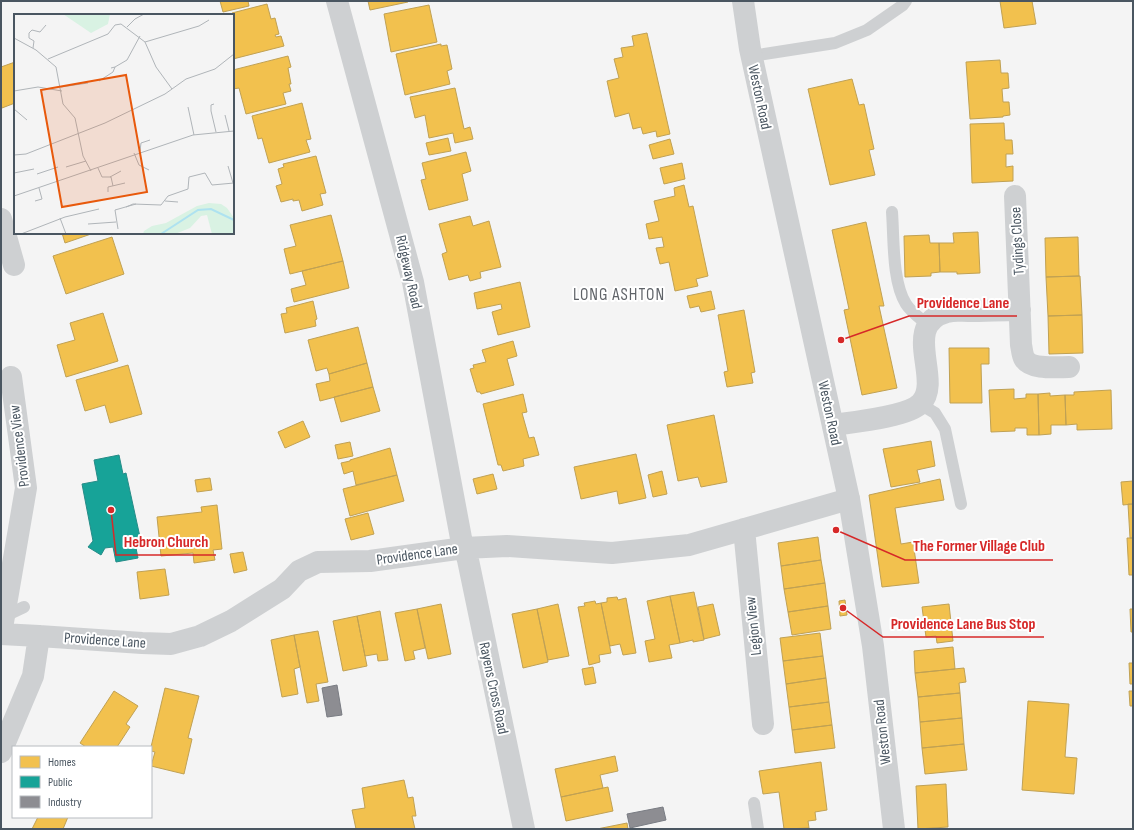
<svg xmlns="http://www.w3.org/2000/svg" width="1134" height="830" font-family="'Sofia Sans Condensed',sans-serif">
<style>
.homes{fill:#f2c14e;stroke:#c0a154}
.public{fill:#17a398;stroke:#268c88}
.industry{fill:#8d8d92;stroke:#797c83}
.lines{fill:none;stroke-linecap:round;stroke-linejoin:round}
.service{stroke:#ced0d2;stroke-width:12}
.minor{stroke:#ced0d2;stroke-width:22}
.tertiary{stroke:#ced0d2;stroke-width:22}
.labels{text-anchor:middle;stroke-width:4;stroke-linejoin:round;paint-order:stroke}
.street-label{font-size:15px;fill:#4a5661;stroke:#fff}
.quarter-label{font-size:17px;letter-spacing:1px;fill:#5f6368;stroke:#fff}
.inset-river{fill:none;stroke:#aee2f0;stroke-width:2}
.inset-road{fill:none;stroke:#b0b5b9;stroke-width:1}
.view{fill:#e8590c;fill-opacity:0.15;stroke:#e8590c;stroke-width:2}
.inset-edge{fill:none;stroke:#4a5661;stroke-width:2}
.leader{fill:none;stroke:#d62828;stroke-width:1.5}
.callout-dot{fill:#d62828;stroke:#fff;stroke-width:1.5}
.callout-label{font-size:16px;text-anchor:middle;font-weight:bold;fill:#d62828;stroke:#fff;stroke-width:4;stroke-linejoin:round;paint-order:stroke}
</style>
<rect width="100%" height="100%" fill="#f4f4f4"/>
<path class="homes" d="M220,1H248L249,6L223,12Z
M368,1H408V2L370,10Z
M1000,1H1032L1036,24L1004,28Z
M267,4L271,19L275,18L279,34L275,35L276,37L281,36L284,46L233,59V24L234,23L232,13Z
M429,5L437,42L391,52L384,14Z
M647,33L670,134L657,137L656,131L643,134L641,127L633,129L629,113L615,117L607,81L619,78L614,59L623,57L621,48L634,46L632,36Z
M441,44V46L447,45L452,69L447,71L450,84L405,95L396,54Z
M288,56L291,67L288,68L291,84H289L291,91L283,93L286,104L246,114L239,88L233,89V70Z
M1000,60L1001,73H1008L1009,88L1002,89L1003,102H1009L1010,115L1003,116V117L970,119L966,62Z
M15,62V103L2,108L1,104V67Z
M852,79L859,105L864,104L874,149L869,150L875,175L830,185L808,89Z
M455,88L464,129L470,127L473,139L455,143L453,133L429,138L425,115L415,118L410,97Z
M302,103L311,139L306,140L310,152L269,163L262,138L258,139L252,116Z
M1004,123L1005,140H1012L1013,154H1006V167L1013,166V181L972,183L970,124Z
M448,138L451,151L429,155L426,143Z
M670,139L674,154L653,159L649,145Z
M466,152L471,171L462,174L468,200L429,210L421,180L426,179L422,163Z
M316,156L326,193L320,194L323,205L302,211L299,200L293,201V199L281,202L276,186L282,184L278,169L284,167L283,164Z
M682,163L685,179L664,184L660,168Z
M684,185L689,207L693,206L708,276L696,279L698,286L675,291L669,262L660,264L656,248L664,247L662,237L649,239L646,224L659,221L654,201L675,196L674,188Z
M331,215L343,261L290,274L284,249L296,246L290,225Z
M470,216L473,226L489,221L501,267L480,272L481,278L470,281L468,275L449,280L442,254L447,252L439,224Z
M866,222L884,306H879L897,388L862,395L844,310L849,309L832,230Z
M978,232L980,273L957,274V272H940L939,243H954L953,233Z
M62,233H94L65,243Z
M929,235L930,243H939L940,272L931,273V276L905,277L904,236Z
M112,237L124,274L66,294L53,256Z
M1078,237L1079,276L1046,277L1045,238Z
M343,261L349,288L294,302L291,289L306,285L302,271Z
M1080,276L1082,315L1048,316L1046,277Z
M520,282L530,327L498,335L492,312L502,309L501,304L477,309L474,293Z
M711,291L715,309L701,312L699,306L690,308L687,296Z
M313,301L317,319L315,320L316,326L285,333L281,314L287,313L286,308Z
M744,310L755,372L751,373L753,383L727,387L724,372L728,371L718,315Z
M103,313L118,361L66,377L57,345L75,340L70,323Z
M1082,315L1083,353L1049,354L1048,316Z
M358,327L367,363L329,374L327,368L316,371L308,340Z
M513,341L517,356L507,359L514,385L481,394L480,392H477L470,369L474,368L473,365L486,362L482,350Z
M949,348H989V364H981L982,403H950Z
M367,363L373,387L320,401L316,384L330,381L329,374Z
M128,365L142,414L110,423L105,405L85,411L76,380Z
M373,387L380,411L341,422L334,397Z
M1014,389V399L1026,398V394H1038L1039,435H1027V428H1015V431L991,432L989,390Z
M1111,390L1112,429L1077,430V424L1066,425L1065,395H1074V392Z
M1050,393V396L1065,395L1066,425H1051V434L1039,435L1038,394Z
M523,394L527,412L522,413L529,438L534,437L539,455L523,459L524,466L503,471L501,465H498L483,404Z
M714,415L727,482L701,487L698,477L678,481L667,425Z
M303,421L310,437L285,448L278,432Z
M931,441L935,466L917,470L920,482L891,487L883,449Z
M350,442L353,456L338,459L335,445Z
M390,448L397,475L356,485L353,471L344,474L341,463L350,461V460Z
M636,454L646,498L619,504L617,491L581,499L574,467Z
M662,471L667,494L653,497L648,475Z
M493,474L497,489L477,494L473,479Z
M397,475L404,501L350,516L343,489Z
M210,478L212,490L197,492L195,480Z
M940,479L944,500L895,508L901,544L913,542L919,583L882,587L869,495Z
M1133,481V504L1123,505L1121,482Z
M1128,504H1133V538H1130Z
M217,505L222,549L213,550L215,560L194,563L193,553L161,556L157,517L202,512L201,507Z
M368,513L374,534L351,540L345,519Z
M818,537L821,560L781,566L778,543Z
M1127,538H1133V575H1129Z
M243,552L247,570L234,573L230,554Z
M821,560L825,583L784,589L781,566Z
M165,569L169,595L140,599L137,572Z
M825,583L828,606L788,612L784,589Z
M694,592L704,640L693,642V640L680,643L670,596Z
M670,596L680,643L669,645L672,658L649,662L645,641L655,639L647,601Z
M617,597L618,600L626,598L636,653L623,655L620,644L610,646L601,603L607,602V598Z
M845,600L847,615L840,616L839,601Z
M595,601L596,604L601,603L611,653L599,655L600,662L589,665L578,607L585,606L584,603Z
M441,604L451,654L428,659L417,609Z
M558,604L569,656L548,660L537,609Z
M713,604L720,635L704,639L698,607Z
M949,604L953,641L937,643L936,636L926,637L922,607Z
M828,606L831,629L792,635L788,612Z
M417,609L425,648L413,651L415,659L405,661L395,613Z
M537,609L548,662L523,668L512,614Z
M1130,609H1133V632H1131Z
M380,611L388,660L378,661L377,654L365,656L357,616Z
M357,616L367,666L343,671L333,621Z
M318,631L328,682L316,684L319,701L307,703L294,635Z
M820,633L823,656L783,661L780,638Z
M294,635L300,667L294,669L298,694L282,697L271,640Z
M953,647L955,669L915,673L914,651Z
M823,656L826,678L786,684L783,661Z
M1129,663H1133V684H1130Z
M593,667L596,683L585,685L582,669Z
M964,668L966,682L959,683L960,693L918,697L915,673Z
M826,678L829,702L789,707L786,684Z
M165,688L199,696L188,738L192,739L184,774L151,766L155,752L151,751V747Z
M114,691L138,706L126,724L130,727L117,747H86L80,743Z
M1129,691H1133V706H1130Z
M960,693L962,718L920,722L918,697Z
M1028,701L1069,704L1065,757L1077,758L1074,794L1022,790Z
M829,702L832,725L792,730L789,707Z
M962,718L964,744L922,748L920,722Z
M832,725L835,748L795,753L792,730Z
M964,744L967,770L925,774L922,748Z
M615,756L618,771L600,775L603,788L561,797L555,769Z
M821,762L827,810L815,812L816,820L808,821L809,828L784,829L779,792L763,794L759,771Z
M404,780L408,798L413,797L416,816H412L415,829H356L352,810L365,808L362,788Z
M946,784L948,827L918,829L916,786Z
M608,787L613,811L566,821L561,797Z
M38,817H68L63,829H32Z
M627,823L628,829H597Z"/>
<path class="public" d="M119,455L123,474L126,473L140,537L134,538L138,558L116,562L113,547L105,548L101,555L88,547L93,541L82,484L98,481L94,460Z"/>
<path class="industry" d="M337,685L342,715L327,717L322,688Z
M663,807L666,820L630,828L627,814Z"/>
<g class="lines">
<path class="service" d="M752,56L835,43L867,30L903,5L906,1
M892,212C894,238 892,282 906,304C911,312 921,319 929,326
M920,404L935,413L945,429L961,504
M5,616L24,607
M754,803L758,829"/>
<path class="minor" d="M337,1L413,282L461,538L468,560L524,829
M1015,196L1021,345C1022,349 1022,354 1024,358C1030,370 1057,367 1069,367
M1,219L14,265
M833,425C853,422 908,417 921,403C943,380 900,325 947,312C953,310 961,311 968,311C985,311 1003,310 1020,310
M744,529L763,724
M1,634L39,636L142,643L171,644L200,636L231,621L282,589L299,571L318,562L370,561L464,548L507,546L612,553L689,545L849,499
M1,634L26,488L11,377
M1,752L33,676L39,636"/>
<path class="tertiary" d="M743,1L750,49L849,499L873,646L894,829"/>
</g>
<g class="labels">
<g class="street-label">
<text transform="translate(760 97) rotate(78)" y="5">Weston Road</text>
<text transform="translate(1017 241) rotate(-93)" y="5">Tydings Close</text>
<text transform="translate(409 272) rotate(77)" y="5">Ridgeway Road</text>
<text transform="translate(830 413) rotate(78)" y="5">Weston Road</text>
<text transform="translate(19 446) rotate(-97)" y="5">Providence View</text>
<text transform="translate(417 554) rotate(-8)" y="5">Providence Lane</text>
<text transform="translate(753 626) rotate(-96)" y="5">Legion View</text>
<text transform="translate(105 640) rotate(4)" y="5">Providence Lane</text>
<text transform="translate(494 688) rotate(78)" y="5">Rayens Cross Road</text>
<text transform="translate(882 732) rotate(-96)" y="5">Weston Road</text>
</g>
<g class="quarter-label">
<text x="619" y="300">LONG ASHTON</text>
</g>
</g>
<g transform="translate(14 14)">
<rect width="220" height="220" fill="#f4f4f4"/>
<path d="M49,0H96L94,10L77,19Z" fill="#d9f2e3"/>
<path d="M195,189L207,190L213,194L220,204V220H198L193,201L187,202L176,214L161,220H129L130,217L138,212L152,209L183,192Z" fill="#d9f2e3"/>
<path class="inset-river" d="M147,220L184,196L197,195L220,206"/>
<path class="inset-road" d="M113,13L121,5L130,0M0,24L22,36L42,53L49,90L61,104L69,142L77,157M131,28L185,12L195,6M19,34L20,27L15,24V19L18,16L26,18L32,11M34,45L94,20L101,11L107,10L131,28L142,53L158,75M101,53L113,46L126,22M85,67L99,58L101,53L97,54M47,73L74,69M0,77L24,73L48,77M200,90L197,91V97L202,118M174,93L180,121M0,95L13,106M211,101L215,117M126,137L127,129L136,126M120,139L125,151L135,156M0,141L12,140L91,109L151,80L172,65L201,55L220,40M214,152L219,169M52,153L72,147M84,154L88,163H97L99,172M0,159L20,155M23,160L44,153M96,163L107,157M94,178V173L111,169M0,182L179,121L220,117M21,187L28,185L25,174M151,187L164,188M112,193L119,190L147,191L154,182L174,175L175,163L191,159L198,171L220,169M46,204L52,220M74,210L102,208M104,215L101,196L122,190M7,220L51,203L85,195"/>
<path class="view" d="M112,61L133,178L48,193L27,76Z"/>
<rect width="220" height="220" class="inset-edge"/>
</g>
<path class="leader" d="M841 340L909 316H1017M111 510L116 555H216M836 530L905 560H1053M843 608L883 637H1044"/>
<g class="callout-dot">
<circle cx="841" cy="340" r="4"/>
<circle cx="111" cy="510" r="4"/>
<circle cx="836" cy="530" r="4"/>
<circle cx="843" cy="608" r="4"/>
</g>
<g class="callout-label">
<text x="963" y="308">Providence Lane</text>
<text x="166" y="547">Hebron Church</text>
<text x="979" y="551">The Former Village Club</text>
<text x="963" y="629">Providence Lane Bus Stop</text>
</g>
<rect width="1134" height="830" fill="none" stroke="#4a5661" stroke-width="4"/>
<rect x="12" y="746" width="140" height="72" fill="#ffffff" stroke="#b7bbc0"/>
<rect x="20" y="756" width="20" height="12" fill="#f2c14e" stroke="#b7bbc0"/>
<text x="48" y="766" font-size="12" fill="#4a5661">Homes</text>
<rect x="20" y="776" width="20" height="12" fill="#17a398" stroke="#b7bbc0"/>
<text x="48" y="786" font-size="12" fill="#4a5661">Public</text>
<rect x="20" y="796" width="20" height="12" fill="#8d8d92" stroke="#b7bbc0"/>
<text x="48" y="806" font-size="12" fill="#4a5661">Industry</text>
</svg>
